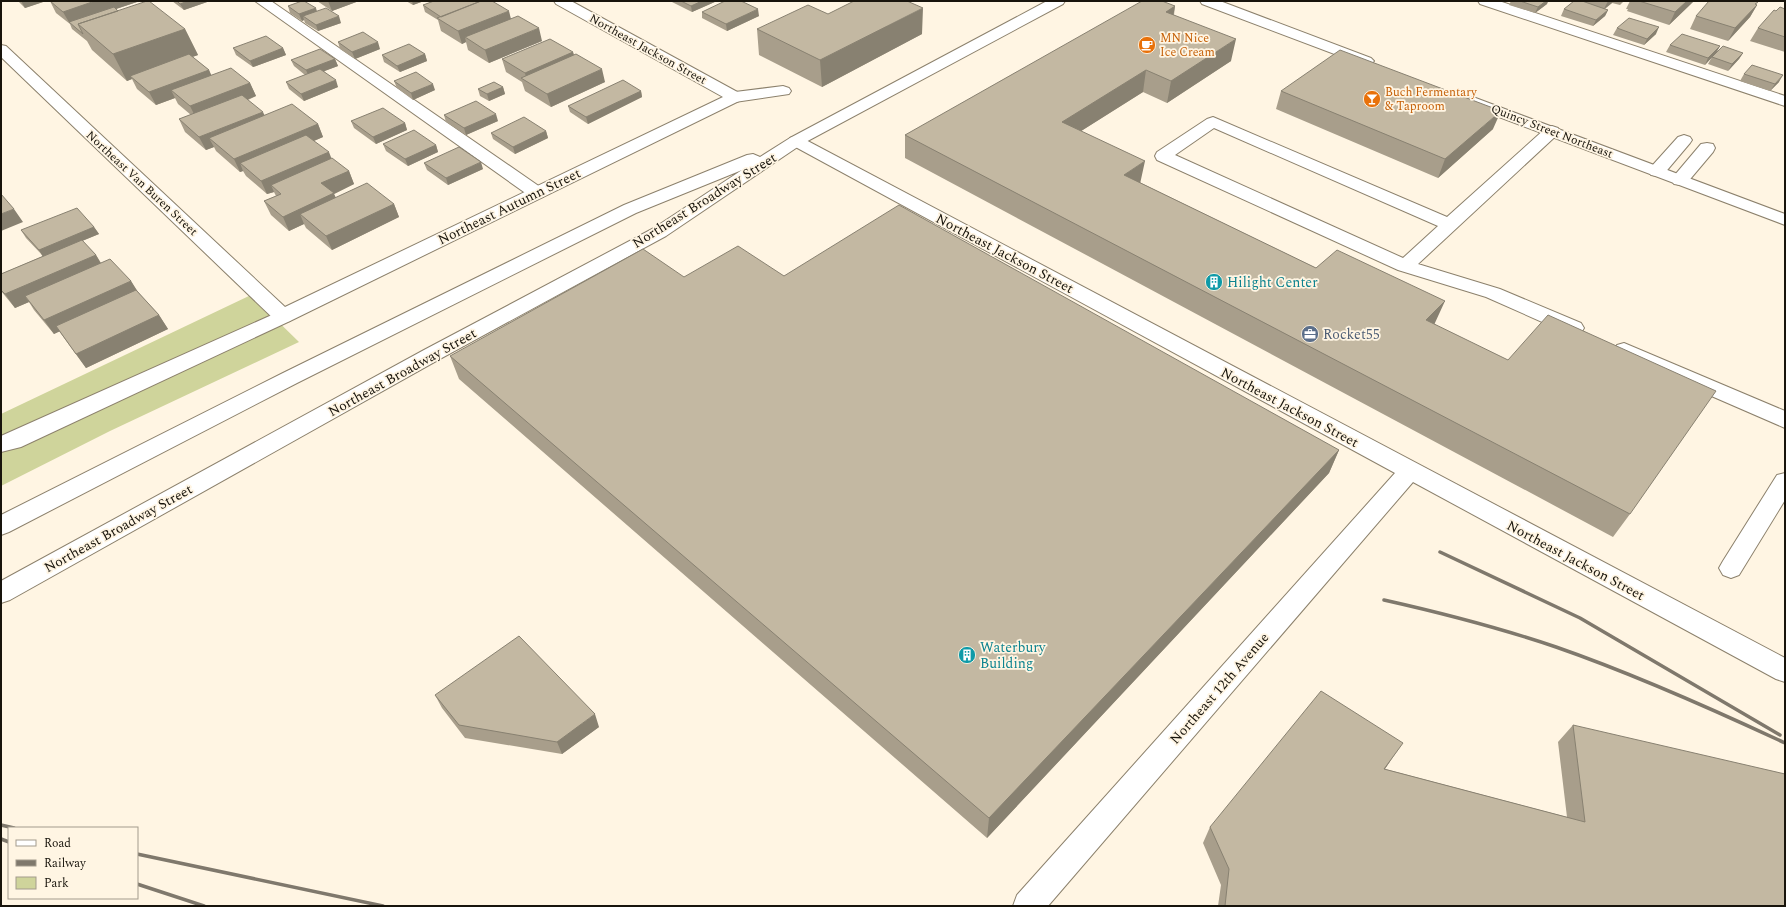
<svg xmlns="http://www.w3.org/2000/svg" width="1786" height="907" font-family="Spectral,serif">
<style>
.green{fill:#cfd49b}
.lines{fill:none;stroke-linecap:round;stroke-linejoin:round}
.service-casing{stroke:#8c816c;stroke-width:2}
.minor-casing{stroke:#8c816c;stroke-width:2}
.secondary-casing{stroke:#8c816c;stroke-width:2}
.service{fill:#fff;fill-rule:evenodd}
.minor{fill:#fff;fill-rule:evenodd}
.secondary{fill:#fff;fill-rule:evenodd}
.rail{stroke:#7f786c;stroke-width:3.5}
.wall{fill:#a89e8b}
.shaded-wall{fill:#888171}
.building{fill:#c3b8a2;stroke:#888171}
.labels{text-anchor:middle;stroke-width:3.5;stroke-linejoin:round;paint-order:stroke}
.far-food-label{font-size:12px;fill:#c56008;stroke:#fff5e3;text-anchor:start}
.far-street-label{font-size:12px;fill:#18140c;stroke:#fff5e3}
.street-label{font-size:14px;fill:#18140c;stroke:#fff5e3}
.culture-label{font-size:14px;fill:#0d838f;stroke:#fff5e3;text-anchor:start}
.service-label{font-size:14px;fill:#4e5e75;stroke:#fff5e3;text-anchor:start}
</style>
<rect width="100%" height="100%" fill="#fff5e3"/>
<path class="green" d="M251,295L299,342L110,431L1,486V414Z"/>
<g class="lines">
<defs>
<path id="service" d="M255,1H271L543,189L546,193L543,197L537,198L531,197Z
M1478,1H1499L1785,96V106L1480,4Z
M783,86L789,88L791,91L789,94L735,102L729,100L727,97L729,94L735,92Z
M1213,117L1447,217L1546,128L1552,126L1558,128L1560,131L1558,134L1418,264L1500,289L1581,323L1584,328L1581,333L1574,335L1567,333L1486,297L1398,270L1157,160L1155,156L1157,152L1207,119ZM1214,128L1438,226L1403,258L1175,155Z
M1684,135L1690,137L1692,140L1690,143L1663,175L1657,176L1651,175L1648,171L1651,167L1678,137Z
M1707,143L1713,144L1715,148L1713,152L1686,184L1680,185L1674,184L1671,180L1674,176L1701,144Z
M283,310L290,311L293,316L290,321L21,447L1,452V436Z
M1624,343L1785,411V428L1617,355L1614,350L1617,345Z
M1785,473V500L1739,575L1731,578L1723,575L1719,568L1723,561L1777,475Z"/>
<path id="minor" d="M554,1H571L741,94L743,97L741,100L290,321L283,322L276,321L1,57V45L6,46L285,307L723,97L556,4Z
M1200,1H1220L1371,58L1374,61L1371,64L1366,66L1361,64L1202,4Z
M1473,97L1785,214V225L1467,105L1465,102L1467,99Z
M796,136L802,138L1785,658V682L1776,679L1413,482L1048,906H1013L1017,895L1395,473L790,144L788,141L790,138Z"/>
<path id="secondary" d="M1047,1H1065L1063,4L802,144L666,236L438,360L10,600L1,603V581L424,350L654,228L742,170L636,213L297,383L9,532L1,535V515L283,373L624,205L747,155L753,154L760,157L790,138Z"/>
</defs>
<use href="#service" class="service-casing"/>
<use href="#minor" class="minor-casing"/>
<use href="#secondary" class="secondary-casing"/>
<use href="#service" class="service"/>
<use href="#minor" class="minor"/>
<use href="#secondary" class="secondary"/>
<path class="rail" d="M1440,552L1580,618L1780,735
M1384,600C1442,613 1500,628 1556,647C1634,674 1710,708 1785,743
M1,825L14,828
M1,839L9,842
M137,854L383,906
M137,884L204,906"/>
</g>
<path class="wall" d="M18,1H46L25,8Z
M50,1H140L116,9L118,11L185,29L198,55L192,57L209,70L211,76L250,83L256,96L248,100L265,116L318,124L323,137L314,141L331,158L349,171L354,184L334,194L336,198L394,204L399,217L332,250L306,228L304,224L289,231L271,215L264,201L276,196L274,192L267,194L246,176L243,171L240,172L216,151L214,147L206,150L185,132L179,119L191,115L178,104L175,98L156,105L137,89L132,79L127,81L92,50L87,41L72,29L70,24L56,13Z
M172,1H210L184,10Z
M317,1H359L332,11Z
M406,1H424L413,5Z
M672,1H717L692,12L672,2Z
M1511,1H1548L1547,4L1535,13L1509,5Z
M1586,1H1624L1620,5L1612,3L1605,9L1608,10L1605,16L1593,26L1561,16L1564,9L1586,2Z
M1630,1H1694L1669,25L1627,11L1628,9H1626Z
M423,5L511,19L542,41L489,63L468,50L466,42L462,44L441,31L438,20L425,12Z
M1756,5H1757L1750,17L1728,41L1690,29L1696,16Z
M288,6L316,8V11L341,23L318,31L305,23L304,20L302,21L290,13Z
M1175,6L1174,15L1231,61L1167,103L1143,92L1081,131L1141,183L1316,268L1435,324L1630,514L1613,537L905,158V135Z
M1785,9V52L1750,41L1758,28L1776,11Z
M702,12L759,16L727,31L702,18Z
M828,14L922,34L822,87L759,55L757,29Z
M1617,28L1656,34L1644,45L1613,35Z
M338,42L380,49L355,59L340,49Z
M1670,45L1720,46L1716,53H1743L1739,59L1728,71L1708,64L1712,57L1705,65L1666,52Z
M233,48H283L286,55L253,67L236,55Z
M573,52L574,55L605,82L551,107L525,91L522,82L506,72L502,59Z
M425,54L427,61L400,72L384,62L382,55Z
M335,59L338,66L324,71L338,87L304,101L289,89L286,82L305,75L294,66L291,60Z
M1744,74L1779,82L1770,91L1740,81Z
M394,81L435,90L413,100L397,88Z
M503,87L505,94L489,101L480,96L478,89Z
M641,91L642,97L588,124L570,112L568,106Z
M1281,91L1493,129L1438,178L1276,109Z
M444,115L498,121L466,135L446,122Z
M351,121L405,123L407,130L376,144L354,128Z
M546,131L548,138L515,154L493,139L491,133Z
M383,144L436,145L438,152L408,166L386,151Z
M424,163L483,169L448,185L427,170Z
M94,227L99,234L82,241L96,255L101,263L131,281L136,290L159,315L168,329L86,368L59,331L54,334L34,310L29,302L15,308L1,291V274L43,256L26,238L21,230Z
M784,276L1339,450L1329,473L987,838L459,379L450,356L684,277Z
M435,695L599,727L562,754L465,738L442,708Z
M1573,725L1785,906H1218L1221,885L1203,843L1210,827L1391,760L1385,769L1567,817L1558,742Z"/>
<path class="shaded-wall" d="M21,1H46L25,8Z
M95,1H140L71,24L69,22L70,24L63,12Z
M188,1H210L184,10L180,4Z
M328,1H359L332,11Z
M412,1H424L413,5Z
M702,1H717L692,12L691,6Z
M1546,1H1548L1547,4L1535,13L1538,7Z
M1608,1H1613L1612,3L1604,9Z
M1687,1H1694L1669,25L1675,12Z
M1758,2L1755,7L1757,5L1750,17L1728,41L1735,28Z
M1175,6L1171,28L1166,12Z
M316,8L318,15L303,16L304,20L302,21L299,14Z
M923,8L922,34L822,87L820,60Z
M758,9L759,16L727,31L726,24Z
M1608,10L1605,16L1593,26L1596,20Z
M509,11L512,23L465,37L466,42L462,44L458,31Z
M339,16L341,23L318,31L316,25Z
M1659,27L1656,34L1644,45L1647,39Z
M539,28L542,41L489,63L485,50Z
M185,29L198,55L133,78L130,76L132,79L127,81L113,54Z
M1236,39L1231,61L1167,103L1171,81Z
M378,42L380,49L355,59L352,52Z
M1720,46L1716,53L1705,65L1708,58Z
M283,48L286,55L253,67L250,61Z
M573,52L576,65L527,82L525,73Z
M1743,53L1739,59L1728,71L1732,64Z
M425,54L427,61L400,72L397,66Z
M335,59L338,66L309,77L306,70Z
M602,69L605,82L551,107L547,94Z
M209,70L215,83L171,90L175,98L156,105L149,92Z
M1146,70L1143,92L1059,145L1062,122Z
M1783,75L1779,82L1770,91L1775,84Z
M336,80L338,87L304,101L301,94Z
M250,83L256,96L197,120L190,106Z
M433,84L435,90L413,100L411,93Z
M503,87L505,94L489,101L487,94Z
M641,91L642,97L588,124L586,117Z
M1501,111L1493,129L1438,178L1445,159Z
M263,112L269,125L209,138L214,147L206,150L199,137Z
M496,114L498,121L466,135L464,128Z
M405,123L407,130L376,144L373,137Z
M318,124L323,137L247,169L240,163L243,171L240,172L234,159Z
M546,131L548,138L515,154L513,147Z
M436,145L438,152L408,166L405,159Z
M329,152L334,165L271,185L274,192L267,194L261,181Z
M1145,161L1140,184L1124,175Z
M481,162L483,169L448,185L446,178Z
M349,171L354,184L334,194L340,207L300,214L304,224L289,231L283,217L321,183Z
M394,204L399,217L332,250L326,236Z
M14,209L23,222L1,231V214Z
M94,227L99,234L43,257L39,250Z
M96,255L104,269L25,296L29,302L15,308L5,294Z
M131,281L140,295L54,334L44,320Z
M1445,301L1434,325L1426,320Z
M159,315L168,329L86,368L76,354Z
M1339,450L1329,473L987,838L989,818Z
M595,714L599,727L562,754L557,742Z
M1403,743L1391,760L1373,786L1384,769Z"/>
<path class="building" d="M50,1H95L63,12Z
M147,1H149L185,29L113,54L78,24Z
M177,1H188L180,4Z
M302,1H304L316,8L299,14L288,6Z
M434,1H481L441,17L423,5Z
M481,1H492L509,11L458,31L437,18Z
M681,1H702L691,6Z
M725,1H741L758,9L726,24L702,12Z
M854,1H907L923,8L820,60L757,29L808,5L828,14Z
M1142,1H1162L1175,6L1166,12L1236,39L1171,81L1146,70L1062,122L1145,161L1124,175L1316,268L1337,250L1445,301L1426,320L1508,360L1548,315L1716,391L1630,514L905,135Z
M1520,1H1546L1538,7Z
M1574,1H1582L1608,10L1596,20L1564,9Z
M1639,1H1687L1675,12Z
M1709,1H1755L1758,2L1755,4L1757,5L1735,28L1696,16Z
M114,7L118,11L78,24L83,34L69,22Z
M1780,7L1785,9V37L1758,28L1774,10L1776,11Z
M326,8L339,16L316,25L303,16Z
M518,16L539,28L485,50L465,37Z
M1629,18L1659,27L1647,39L1617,28Z
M363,32L378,42L352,52L338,42Z
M1682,34L1720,46L1708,58L1670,45Z
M266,36L283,48L250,61L233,48Z
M550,39L573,52L525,73L502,59Z
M409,44L425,54L397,66L382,55Z
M1723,46L1743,53L1732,64L1712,57Z
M320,49L335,59L306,70L291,60Z
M1340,50L1501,111L1445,159L1281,91Z
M189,54L209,70L149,92L130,76Z
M576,54L602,69L547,94L521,78Z
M1752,65L1783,75L1775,84L1744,74Z
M231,68L250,83L190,106L171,90Z
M320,69L336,80L301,94L286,82Z
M416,72L433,84L411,93L394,81Z
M623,80L641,91L586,117L568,106Z
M494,82L503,87L487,94L478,89Z
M242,95L263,112L199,137L179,119Z
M476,101L496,114L464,128L444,115Z
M292,104L318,124L234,159L209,138Z
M383,108L405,123L373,137L351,121Z
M524,117L546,131L513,147L491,133Z
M414,130L436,145L405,159L383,144Z
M306,135L329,152L261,181L240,163Z
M459,147L481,162L446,178L424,163Z
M332,158L349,171L321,183L334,193L283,217L264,201L281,194L271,185Z
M367,183L394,204L326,236L300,214Z
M1,194L14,209L1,214Z
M899,205L1339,450L989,818L450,356L643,249L684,277L738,246L784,276Z
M77,208L94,227L39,250L21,230Z
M82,240L96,255L5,294L1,290V274Z
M110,259L131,281L44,320L25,296Z
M136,290L159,315L76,354L56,326Z
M519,636L595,714L557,742L459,725L435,695Z
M1321,691L1403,743L1384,769L1585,822L1573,725L1785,774V906H1225L1229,869L1210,827Z"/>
<defs>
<symbol id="cafe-disc" viewBox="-11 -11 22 22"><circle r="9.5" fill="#e8710a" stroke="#fff5e3"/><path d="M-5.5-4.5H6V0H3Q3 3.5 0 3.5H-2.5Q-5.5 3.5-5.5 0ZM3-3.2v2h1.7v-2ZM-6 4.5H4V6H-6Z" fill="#fff"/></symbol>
<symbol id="bar-disc" viewBox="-11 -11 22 22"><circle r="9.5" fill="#e8710a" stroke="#fff5e3"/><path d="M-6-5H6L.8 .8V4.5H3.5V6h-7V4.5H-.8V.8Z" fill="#fff"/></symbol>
<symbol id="building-disc" viewBox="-11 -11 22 22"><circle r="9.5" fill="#0f9aa8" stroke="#fff5e3"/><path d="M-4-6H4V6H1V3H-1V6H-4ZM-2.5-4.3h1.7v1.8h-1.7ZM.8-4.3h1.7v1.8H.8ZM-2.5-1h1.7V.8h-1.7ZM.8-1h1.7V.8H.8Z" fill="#fff"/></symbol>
<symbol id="office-disc" viewBox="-11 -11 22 22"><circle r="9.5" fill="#5c6f8a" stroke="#fff5e3"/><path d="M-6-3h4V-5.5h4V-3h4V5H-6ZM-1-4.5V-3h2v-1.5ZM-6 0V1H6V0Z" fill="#fff"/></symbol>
</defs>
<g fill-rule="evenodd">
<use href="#cafe-disc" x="1137" y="35" width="20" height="20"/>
<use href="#bar-disc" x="1362" y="89" width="20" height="20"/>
<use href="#building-disc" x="1204" y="272" width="20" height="20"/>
<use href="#office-disc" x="1300" y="324" width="20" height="20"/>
<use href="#building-disc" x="957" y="645" width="20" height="20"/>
</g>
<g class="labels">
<g class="far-food-label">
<text x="1160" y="42">MN Nice<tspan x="1160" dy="14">Ice Cream</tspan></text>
<text x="1385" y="96">Buch Fermentary<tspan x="1385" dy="14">&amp; Taproom</tspan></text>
</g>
<g class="far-street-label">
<text transform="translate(648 49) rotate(29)" y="4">Northeast Jackson Street</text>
<text transform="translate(1552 131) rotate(21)" y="4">Quincy Street Northeast</text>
<text transform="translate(142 183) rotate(43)" y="4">Northeast Van Buren Street</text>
</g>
<g class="street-label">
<text transform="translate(704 200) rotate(-32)" y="5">Northeast Broadway Street</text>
<text transform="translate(509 206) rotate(-26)" y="5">Northeast Autumn Street</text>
<text transform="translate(1005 253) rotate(28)" y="5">Northeast Jackson Street</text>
<text transform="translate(402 372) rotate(-29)" y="5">Northeast Broadway Street</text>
<text transform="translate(1290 407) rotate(28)" y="5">Northeast Jackson Street</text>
<text transform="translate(118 528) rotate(-29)" y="5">Northeast Broadway Street</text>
<text transform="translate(1576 560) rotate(28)" y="5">Northeast Jackson Street</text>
<text transform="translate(1219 688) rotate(-49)" y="5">Northeast 12th Avenue</text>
</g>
<g class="culture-label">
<text x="1227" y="287">Hilight Center</text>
<text x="980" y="652">Waterbury<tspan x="980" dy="16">Building</tspan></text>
</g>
<g class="service-label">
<text x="1323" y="339">Rocket55</text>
</g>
</g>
<rect width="1786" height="907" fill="none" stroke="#18140c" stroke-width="4"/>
<rect x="8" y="827" width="130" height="72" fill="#fff5e3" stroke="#a39b8d"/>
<rect x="16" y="840" width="20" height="6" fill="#ffffff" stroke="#a39b8d"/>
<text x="44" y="847" font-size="12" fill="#18140c">Road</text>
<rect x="16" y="860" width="20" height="6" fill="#7f786c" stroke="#a39b8d"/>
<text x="44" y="867" font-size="12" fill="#18140c">Railway</text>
<rect x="16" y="877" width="20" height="12" fill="#cfd49b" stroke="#a39b8d"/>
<text x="44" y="887" font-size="12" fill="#18140c">Park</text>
</svg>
